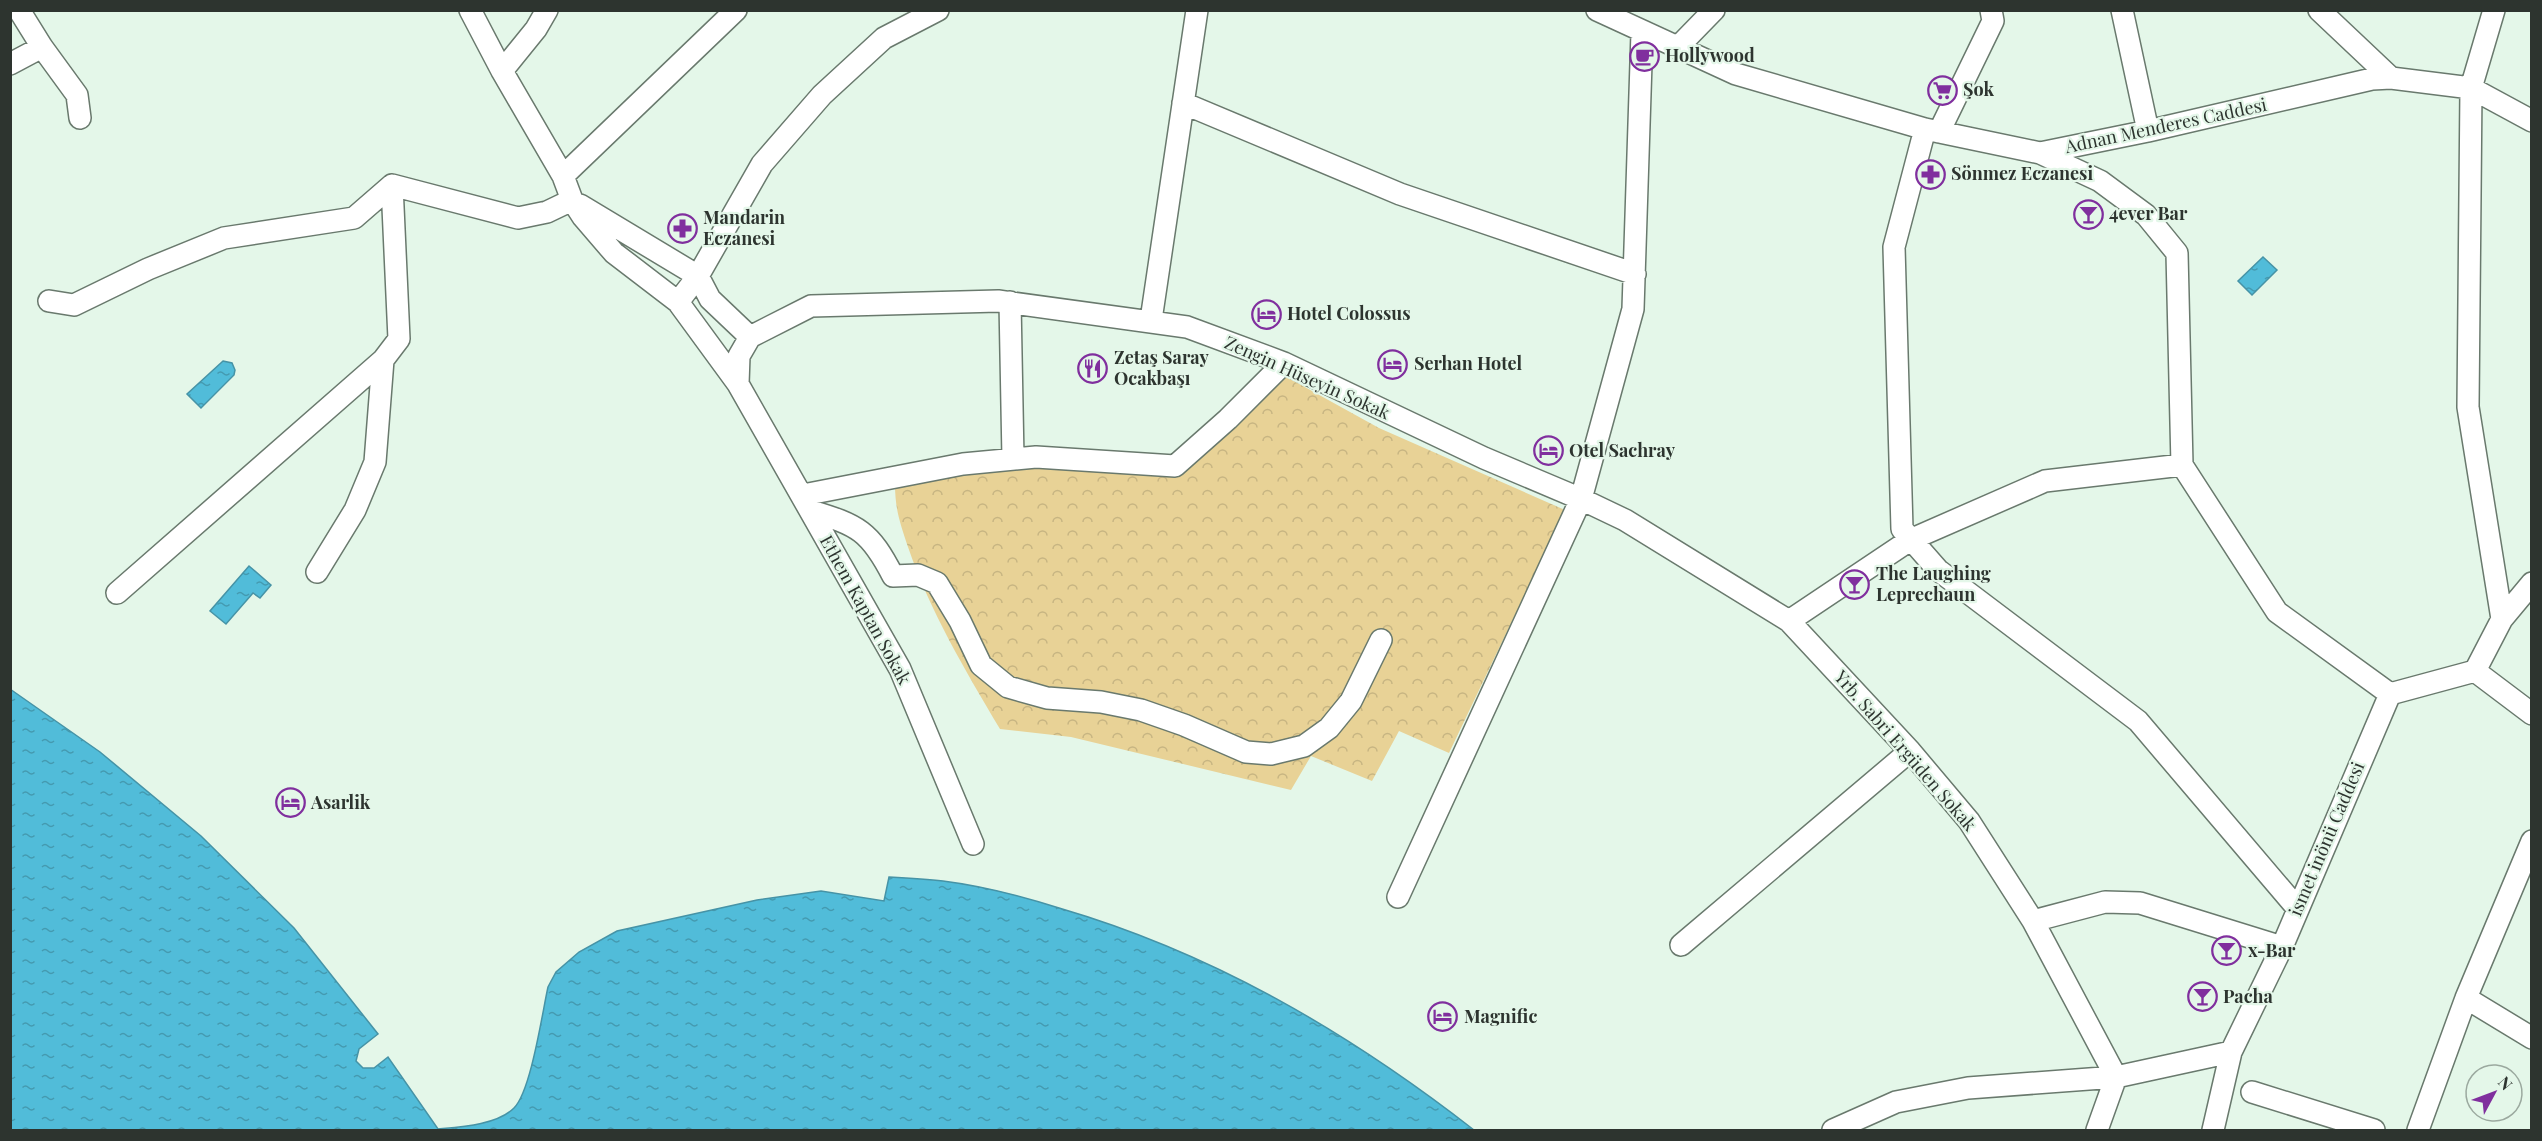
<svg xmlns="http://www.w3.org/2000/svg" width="2542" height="1141" font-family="'Playfair Display',serif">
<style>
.park{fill:url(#park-crowns)}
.water{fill:url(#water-ripples);stroke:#4693a6;stroke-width:1.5}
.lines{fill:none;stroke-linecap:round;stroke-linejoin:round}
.minor-casing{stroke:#69796d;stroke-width:24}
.minor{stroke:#fff;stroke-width:21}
.labels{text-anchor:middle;stroke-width:4.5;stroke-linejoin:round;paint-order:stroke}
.poi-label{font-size:18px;font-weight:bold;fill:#2d342f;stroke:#e4f7e9;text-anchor:start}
.street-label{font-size:18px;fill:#2d342f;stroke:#e4f7e9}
</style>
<defs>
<pattern id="park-crowns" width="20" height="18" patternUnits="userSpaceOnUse" patternTransform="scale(1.5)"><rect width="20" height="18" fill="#e8d296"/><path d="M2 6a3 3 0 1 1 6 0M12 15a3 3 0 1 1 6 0" fill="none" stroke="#c7b582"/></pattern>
<pattern id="water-ripples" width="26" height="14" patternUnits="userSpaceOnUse" patternTransform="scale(1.5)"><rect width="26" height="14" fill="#51bcd9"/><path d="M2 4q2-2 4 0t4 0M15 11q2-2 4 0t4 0" fill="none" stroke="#449ab0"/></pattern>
</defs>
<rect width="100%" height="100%" fill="#e4f7e9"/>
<path class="park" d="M1283,375L1379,428L1565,510L1449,753L1399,731L1372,781L1311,756L1291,790L1071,737L1000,729C965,670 930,611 908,547C900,523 895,509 895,484L1037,464L1168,474Z"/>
<path class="water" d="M2263,257L2277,270L2252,295L2238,281Z
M223,361L232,363L235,370L234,375L201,408L187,394Z
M249,566L271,585L260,598L253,593L226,624L210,611Z
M10,689L100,752L201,836L294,928L378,1034L359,1049L356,1061L363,1068H374L388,1057L438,1129C460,1127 497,1125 514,1108C531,1091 542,1014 548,987L556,972L579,952L617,931L757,900L821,891L884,901L889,877C907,878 925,879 943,881C983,886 1021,896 1059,908C1213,953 1348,1032 1474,1130H11Z"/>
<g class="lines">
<defs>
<path id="minor" d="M19,10L42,47L77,95L80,118
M470,10L502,71L563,176L572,200L583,217L614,253L678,302L738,384
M1597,10L1736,74L1925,129L2040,153L2148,131L2372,79L2391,78L2471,88L2532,121
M2122,10L2148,131
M2319,10L2391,78
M2494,10L2471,88L2468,407L2502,619
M1677,48L1714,10
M10,64L42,47
M502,71L536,29L547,10
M1183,103L1400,194L1635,274
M1925,129L1894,247L1902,529L1938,570L2138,721L2297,908
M1939,132L1993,21L1991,10
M2040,153L2100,181L2146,215L2177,253L2182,465L2277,612L2390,694
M563,176L736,10
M580,205L698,276L710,299L750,337
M49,301L74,305L148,269L224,238L354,218L392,185L518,218L547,212L572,200
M678,302L698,276L762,164L822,95L884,38L938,10
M1010,302L1013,459
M1151,320L1197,10
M750,337L811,306L998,301L1187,327L1284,363L1484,458L1581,499L1625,520L1789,621L1910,751L1969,821L2033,921L2116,1077
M750,337L739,356L738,384L900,669L973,844
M803,495L963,464L1036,457L1175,466L1228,419L1284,363
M811,511C858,525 870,531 893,576L918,575L937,583L960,621L981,665L1008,687L1047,698L1101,702L1141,710L1184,725L1246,752L1271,754L1304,746L1329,728L1351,701L1381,640
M317,572L355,510L375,462L383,360L399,339L392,185
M117,593L383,360
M1789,621L1910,540L2045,481L2182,465
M2475,671L2532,714
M2390,694L2475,671L2502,619L2532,583
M1398,897L1581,499L1633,309L1642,32
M2033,921L2105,902L2140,903L2282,947
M1681,945L1910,751
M2466,998L2532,1038
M2252,1092L2374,1130
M1833,1130L1896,1102L1968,1088L2116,1077L2231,1052
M2097,1130L2116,1077
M2213,1130L2231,1052L2282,947L2390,694
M2418,1130L2466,998L2532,841"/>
</defs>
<use href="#minor" class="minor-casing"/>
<use href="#minor" class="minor"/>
</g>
<defs>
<symbol id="cafe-ring" viewBox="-11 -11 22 22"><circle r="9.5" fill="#e4f7e9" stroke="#802f9e" stroke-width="1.5"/><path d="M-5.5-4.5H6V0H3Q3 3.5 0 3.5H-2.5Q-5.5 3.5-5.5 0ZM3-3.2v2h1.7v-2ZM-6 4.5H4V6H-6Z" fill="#802f9e"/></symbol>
<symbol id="supermarket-ring" viewBox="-11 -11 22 22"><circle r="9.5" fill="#e4f7e9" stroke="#802f9e" stroke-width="1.5"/><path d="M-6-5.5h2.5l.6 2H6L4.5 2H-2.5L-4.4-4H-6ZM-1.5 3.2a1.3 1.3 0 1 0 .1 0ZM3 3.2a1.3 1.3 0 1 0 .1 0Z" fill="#802f9e"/></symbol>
<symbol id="pharmacy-ring" viewBox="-11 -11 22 22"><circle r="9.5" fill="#e4f7e9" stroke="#802f9e" stroke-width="1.5"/><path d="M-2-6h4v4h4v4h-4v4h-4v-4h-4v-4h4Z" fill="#802f9e"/></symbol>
<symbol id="bar-ring" viewBox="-11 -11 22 22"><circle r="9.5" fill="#e4f7e9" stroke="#802f9e" stroke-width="1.5"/><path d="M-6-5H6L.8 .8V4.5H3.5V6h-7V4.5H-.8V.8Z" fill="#802f9e"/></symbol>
<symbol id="hotel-ring" viewBox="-11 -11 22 22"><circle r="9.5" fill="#e4f7e9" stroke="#802f9e" stroke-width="1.5"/><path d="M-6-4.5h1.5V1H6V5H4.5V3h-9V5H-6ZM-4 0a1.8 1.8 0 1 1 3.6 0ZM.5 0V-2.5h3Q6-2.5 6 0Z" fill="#802f9e"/></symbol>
<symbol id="restaurant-ring" viewBox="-11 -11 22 22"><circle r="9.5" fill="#e4f7e9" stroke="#802f9e" stroke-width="1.5"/><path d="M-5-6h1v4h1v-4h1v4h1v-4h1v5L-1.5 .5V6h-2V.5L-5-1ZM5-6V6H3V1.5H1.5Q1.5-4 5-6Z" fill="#802f9e"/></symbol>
</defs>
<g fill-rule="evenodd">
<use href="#cafe-ring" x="1628" y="40" width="33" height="33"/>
<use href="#supermarket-ring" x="1926" y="74" width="33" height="33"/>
<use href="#pharmacy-ring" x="1914" y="158" width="33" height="33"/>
<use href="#bar-ring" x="2072" y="198" width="33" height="33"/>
<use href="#pharmacy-ring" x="666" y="212" width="33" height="33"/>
<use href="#hotel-ring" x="1250" y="298" width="33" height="33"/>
<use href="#hotel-ring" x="1376" y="348" width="33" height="33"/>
<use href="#restaurant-ring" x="1076" y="352" width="33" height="33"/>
<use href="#hotel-ring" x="1532" y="434" width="33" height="33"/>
<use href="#bar-ring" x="1838" y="568" width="33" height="33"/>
<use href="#hotel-ring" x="274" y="786" width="33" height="33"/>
<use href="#bar-ring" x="2210" y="934" width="33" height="33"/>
<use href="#bar-ring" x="2186" y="980" width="33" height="33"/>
<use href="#hotel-ring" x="1426" y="1000" width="33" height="33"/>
</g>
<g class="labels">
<g class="poi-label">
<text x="1665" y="62">Hollywood</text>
<text x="1963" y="96">Şok</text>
<text x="1951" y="180">Sönmez Eczanesi</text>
<text x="2109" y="220">4ever Bar</text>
<text x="703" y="224">Mandarin<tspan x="703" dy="21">Eczanesi</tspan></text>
<text x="1287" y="320">Hotel Colossus</text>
<text x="1114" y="364">Zetaş Saray<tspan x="1114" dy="21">Ocakbaşı</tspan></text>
<text x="1414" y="370">Serhan Hotel</text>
<text x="1569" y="457">Otel Sachray</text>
<text x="1876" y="580">The Laughing<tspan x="1876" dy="21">Leprechaun</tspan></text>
<text x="311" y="809">Asarlik</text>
<text x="2248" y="957">x-Bar</text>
<text x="2223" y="1003">Pacha</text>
<text x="1464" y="1023">Magnific</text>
</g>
<g class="street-label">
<text transform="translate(2166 126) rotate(-12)" y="6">Adnan Menderes Caddesi</text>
<text transform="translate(1307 378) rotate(24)" y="6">Zengin Hüseyin Sokak</text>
<text transform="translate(865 610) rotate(61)" y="6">Ethem Kaptan Sokak</text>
<text transform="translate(1905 751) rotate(49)" y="6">Yrb. Sabri Ergüden Sokak</text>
<text transform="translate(2327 839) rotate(-67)" y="6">ismet inönü Caddesi</text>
</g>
</g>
<rect width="2542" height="1141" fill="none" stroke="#2d342f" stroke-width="24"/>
<g transform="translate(2494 1093) rotate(49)"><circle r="28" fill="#e4f7e9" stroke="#9ba99f" stroke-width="1.5"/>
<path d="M0-4.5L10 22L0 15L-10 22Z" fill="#802f9e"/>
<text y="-9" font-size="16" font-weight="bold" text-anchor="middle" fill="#2d342f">N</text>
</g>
</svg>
